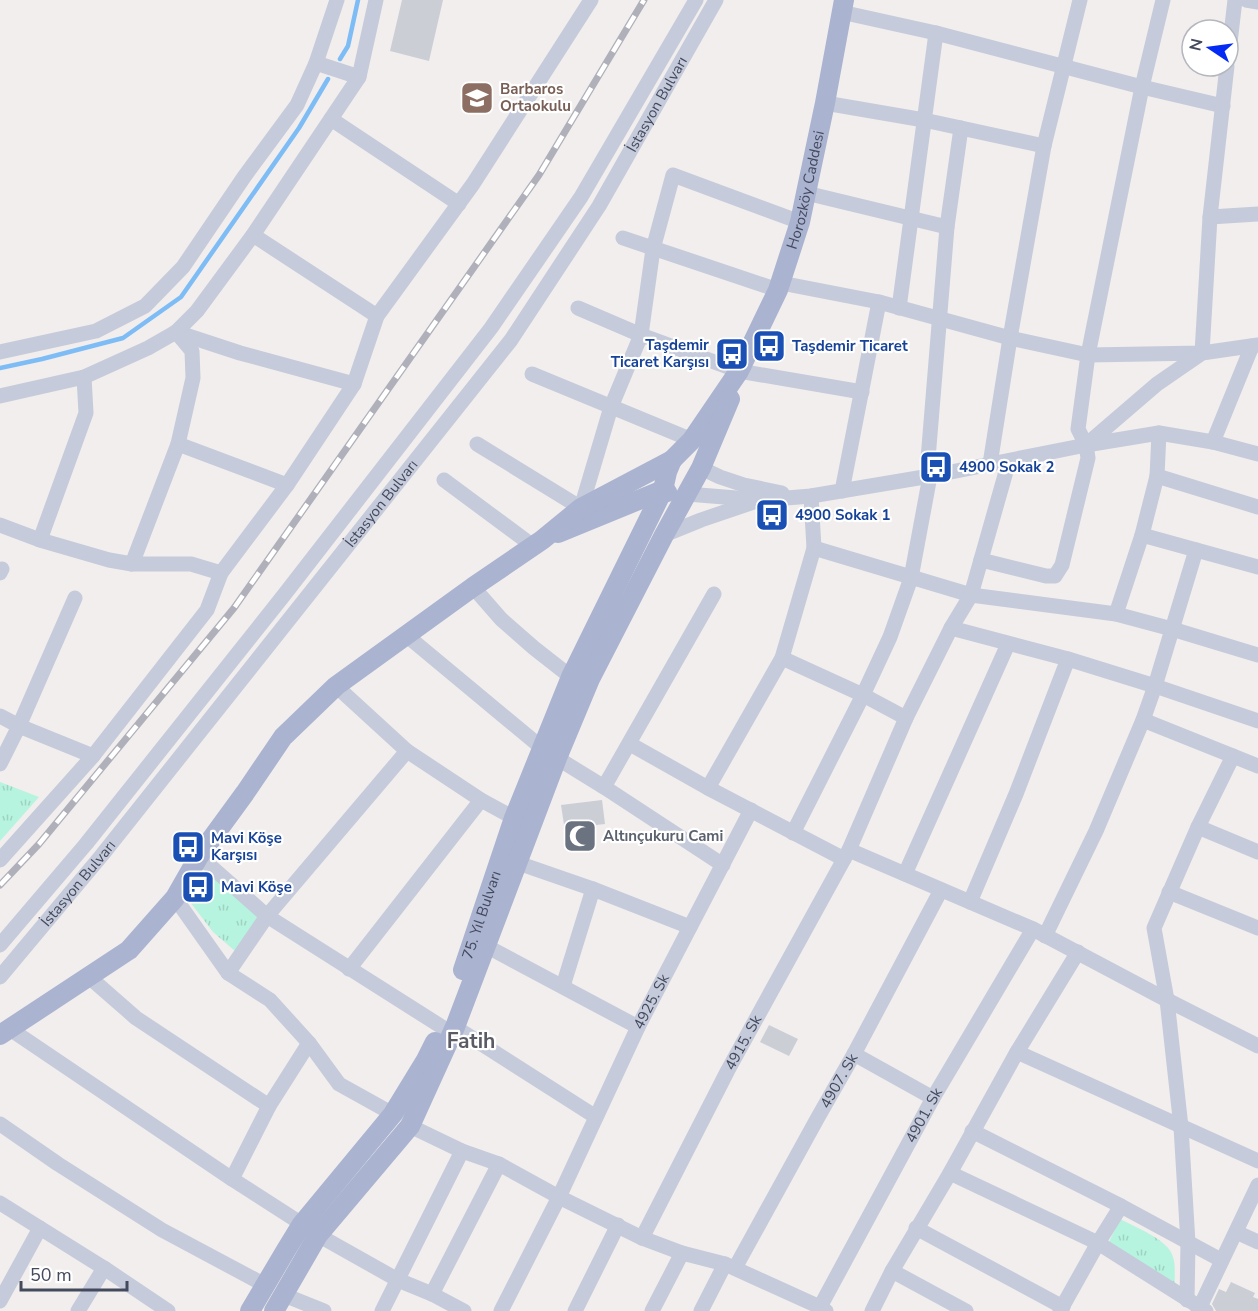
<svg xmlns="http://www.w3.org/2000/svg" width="1258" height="1311" font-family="'Nunito Sans',sans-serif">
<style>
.grass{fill:url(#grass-tufts)}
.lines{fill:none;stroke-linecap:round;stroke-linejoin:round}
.stream{stroke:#7ebcf6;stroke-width:4.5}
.building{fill:#ccced6}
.minor{stroke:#c5cbda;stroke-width:15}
.major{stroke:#aab3d0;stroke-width:20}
.rail-casing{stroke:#afb0b9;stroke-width:7}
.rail{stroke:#fff;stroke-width:4.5;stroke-dasharray:14;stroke-linecap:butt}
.labels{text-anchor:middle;stroke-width:4.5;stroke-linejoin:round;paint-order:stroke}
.education-label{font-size:15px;font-weight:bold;fill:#785e54;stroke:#fff;text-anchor:start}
.street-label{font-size:15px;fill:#444a5d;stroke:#fff}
.transit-label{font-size:15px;font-weight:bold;fill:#164399;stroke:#fff;text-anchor:start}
.worship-label{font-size:15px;font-weight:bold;fill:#5b616d;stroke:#fff;text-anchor:start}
.district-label{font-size:21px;font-weight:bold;fill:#5a5b64;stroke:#fff}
</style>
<defs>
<pattern id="grass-tufts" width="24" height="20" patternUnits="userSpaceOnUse" patternTransform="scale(1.5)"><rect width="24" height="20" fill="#b6f4df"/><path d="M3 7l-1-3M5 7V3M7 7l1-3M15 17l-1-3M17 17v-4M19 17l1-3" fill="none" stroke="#9ed3c2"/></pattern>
</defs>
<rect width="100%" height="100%" fill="#f1eeed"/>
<path class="grass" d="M0,782L39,797L0,841Z
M213,870L265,916L235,951L213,932L187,898L202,873Z
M1120,1219C1135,1227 1169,1240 1173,1257C1176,1266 1174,1277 1175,1286L1108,1244Z"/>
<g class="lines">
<path class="stream" d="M340,59L348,46L358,0
M0,368L42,359L123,338L181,297L299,128L328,79"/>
</g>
<path class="building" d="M402,0H443L429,61L390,51Z
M602,800L605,824L596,825L592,848L568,851L561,805Z
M769,1025L798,1039L789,1056L760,1042Z
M1231,1282L1255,1293L1253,1297L1258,1299V1311H1216L1212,1304L1219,1289L1226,1292Z"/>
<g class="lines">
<g class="minor">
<path d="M1246,0L1258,2"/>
<path d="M841,12L936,33L1142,87L1223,106"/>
<path d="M1228,60L1235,0"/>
<path d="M316,63L359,77"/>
<path d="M825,103L924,120L1044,146"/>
<path d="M331,119L459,204"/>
<path d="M806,193L947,227"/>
<path d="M1210,217L1258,214"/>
<path d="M253,235L377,316"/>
<path d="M623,238L778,290"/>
<path d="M781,283L879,302L1010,338L1088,355L1202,353L1210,217L1227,66"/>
<path d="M578,308L641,335L739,371L862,392"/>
<path d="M899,308L936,33"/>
<path d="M176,332L240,353L354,384"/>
<path d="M0,352L96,331L145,306L183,267L244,177L297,105L316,63L337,0"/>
<path d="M532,374L692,440"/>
<path d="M0,396L84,377L148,348L176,332L197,311L253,235L359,77L376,0"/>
<path d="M1213,442L1252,346"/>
<path d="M178,444L287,485"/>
<path d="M477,444L581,508L611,407L641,335L653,249L673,175L800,222"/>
<path d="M1086,445L1159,433L1213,442L1258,454"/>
<path d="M928,459L947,227L961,128"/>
<path d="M990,464L1010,338L1044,146L1080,0"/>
<path d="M701,468L720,477L744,485L782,493"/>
<path d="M1157,476L1258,507"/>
<path d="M444,480L533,546"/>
<path d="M842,491L879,302"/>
<path d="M687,494L761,500L811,496L936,475L1086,445L1157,384L1202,353L1258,345"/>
<path d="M0,525L40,540L109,560L132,564H191L221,573L207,610L93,756L0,860"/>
<path d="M664,535L701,520L754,502"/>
<path d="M1142,535L1258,567"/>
<path d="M40,540L86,413L84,377"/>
<path d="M814,548L971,595L1116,614L1172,629L1258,655"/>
<path d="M981,560L1046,576H1055L1062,565L1088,458L1086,445L1078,429L1088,355L1142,87L1163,0"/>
<path d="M132,564L178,444L193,378L192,351L176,332"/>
<path d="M0,573L2,569"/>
<path d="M221,573L287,485L354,384L377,316L473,184L591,0"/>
<path d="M473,587L501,619L534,648L571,677"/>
<path d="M1116,614L1142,535L1157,476L1159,433"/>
<path d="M951,628L1068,659L1155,686L1258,721"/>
<path d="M406,635L542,748"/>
<path d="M782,658L863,695L906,718"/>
<path d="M336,686L407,751L481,800L514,818"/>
<path d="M0,716L19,726L93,756"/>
<path d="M1143,720L1258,766"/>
<path d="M630,744L708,788L844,859"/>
<path d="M557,758L604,787L723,865"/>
<path d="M0,764L19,726L75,598"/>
<path d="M604,787L714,594"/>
<path d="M708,788L782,658L814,548L811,496"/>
<path d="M1198,827L1258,852"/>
<path d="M793,833L863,695L890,637L911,578L930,476"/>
<path d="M849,850L1033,929L1167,1000L1258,1046"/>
<path d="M199,856L267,916L442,1027"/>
<path d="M518,863L593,889L690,927"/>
<path d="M905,874L1008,644"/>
<path d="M1169,892L1258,928"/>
<path d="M175,898L228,973L270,1000L309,1043L339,1084L393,1114"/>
<path d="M970,902L1016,794L1068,659"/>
<path d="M1045,936L1096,831L1143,720L1155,686L1196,550"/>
<path d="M0,945L86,844L284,595L491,328L581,197L696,0"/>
<path d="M486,946L638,1027"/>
<path d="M349,969L481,800"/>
<path d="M228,973L267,916L407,751"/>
<path d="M88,976L136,1018L269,1106"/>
<path id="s1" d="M0,977L102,855L511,340L599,206L716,0"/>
<path d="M563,986L593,889"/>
<path d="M455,1027L596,1117"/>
<path d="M10,1029L232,1179L302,1224"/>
<path d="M1017,1052L1258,1161"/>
<path d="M854,1054L933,1098"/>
<path d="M0,1124L58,1164L162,1230L265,1285"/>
<path d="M410,1126L462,1151L499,1164L559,1197L642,1238L682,1253L725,1264L820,1307L826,1311"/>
<path d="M972,1131L1121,1206L1221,1260"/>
<path d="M950,1173L1098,1243L1206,1311"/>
<path d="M232,1179L269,1106L309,1043"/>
<path d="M0,1203L104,1268L168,1311"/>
<path d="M916,1228L1063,1307"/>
<path d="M1236,1232L1258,1242"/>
<path d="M318,1235L398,1280L432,1294L464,1311"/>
<path id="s2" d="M642,1238L728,1070L849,850L906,718L951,628L971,595L1009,461"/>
<path id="s3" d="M735,1268L817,1119L854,1054L941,890"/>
<path d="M892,1271L966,1311"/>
<path d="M432,1294L499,1164"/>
<path d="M284,1295L324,1311"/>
<path d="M1187,1300L1188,1243L1181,1127L1167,1000L1154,928L1198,827L1233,756"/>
<path d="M0,1301L40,1228"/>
<path id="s4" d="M820,1307L933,1098L1033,929"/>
<path d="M78,1311L104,1268"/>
<path d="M382,1311L462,1151"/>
<path id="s5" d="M501,1311L559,1197L638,1027L751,810"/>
<path d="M575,1311L618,1225"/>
<path d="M652,1311L682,1253"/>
<path d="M701,1311L725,1264"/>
<path d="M872,1311L892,1271L950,1173L1017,1052L1078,952"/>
<path d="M1060,1311L1098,1243L1121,1206"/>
<path d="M1198,1311L1258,1185"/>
</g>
<g class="major">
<path d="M558,533L663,490L667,492"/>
<path id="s6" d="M463,970L514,818L571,677L663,490L667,472L672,460"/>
<path id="s7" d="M0,1035L129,950L175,898L199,856L245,793L283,737L336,686L473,587L542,540L581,508L672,460L692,440L739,371L778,290L800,222L806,193L825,103L844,0"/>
<path d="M250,1311L286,1250L302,1224L393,1114L426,1060L435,1042"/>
<path d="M274,1311L318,1235L410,1126L455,1027L557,758L590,679L664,535L701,468L730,399"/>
</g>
<defs>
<path id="rail" d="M0,885L39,844L234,608L539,175L644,0"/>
</defs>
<use href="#rail" class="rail-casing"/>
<use href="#rail" class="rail"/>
</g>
<defs>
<symbol id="school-square" viewBox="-11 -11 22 22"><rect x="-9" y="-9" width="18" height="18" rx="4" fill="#8d6e63" stroke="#fff"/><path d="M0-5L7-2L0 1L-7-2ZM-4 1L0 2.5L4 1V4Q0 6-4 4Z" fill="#fff"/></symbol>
<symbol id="bus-square" viewBox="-11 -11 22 22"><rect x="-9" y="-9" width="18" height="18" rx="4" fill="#1a4fb4" stroke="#fff"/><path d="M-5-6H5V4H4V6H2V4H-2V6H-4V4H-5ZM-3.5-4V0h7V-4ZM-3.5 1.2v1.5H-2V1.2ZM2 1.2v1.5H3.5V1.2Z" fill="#fff"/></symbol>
<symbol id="mosque-square" viewBox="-11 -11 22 22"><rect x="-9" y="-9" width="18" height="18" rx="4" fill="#6b7280" stroke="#fff"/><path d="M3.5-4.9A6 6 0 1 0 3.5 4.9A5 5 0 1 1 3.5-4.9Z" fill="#fff"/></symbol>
</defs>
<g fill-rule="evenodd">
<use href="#school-square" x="458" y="79" width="38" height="38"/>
<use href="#bus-square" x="750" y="327" width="38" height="38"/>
<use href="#bus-square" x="713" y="335" width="38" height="38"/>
<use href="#bus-square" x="917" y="448" width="38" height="38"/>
<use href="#bus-square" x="753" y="496" width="38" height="38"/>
<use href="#mosque-square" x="561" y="817" width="38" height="38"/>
<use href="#bus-square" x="169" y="828" width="38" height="38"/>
<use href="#bus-square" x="179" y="868" width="38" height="38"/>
</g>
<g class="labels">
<g class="education-label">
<text x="500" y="94">Barbaros<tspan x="500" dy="17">Ortaokulu</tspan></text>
</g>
<g class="street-label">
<text dy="5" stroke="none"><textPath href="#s1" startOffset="1094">İstasyon Bulvarı</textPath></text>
<text dy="5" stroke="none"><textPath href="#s7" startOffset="1203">Horozköy Caddesi</textPath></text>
<text dy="5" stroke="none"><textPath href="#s1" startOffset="608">İstasyon Bulvarı</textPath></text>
<text dy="5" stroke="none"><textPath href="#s1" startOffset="122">İstasyon Bulvarı</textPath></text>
<text dy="5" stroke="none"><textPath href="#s6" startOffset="58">75. Yıl Bulvarı</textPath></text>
<text dy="5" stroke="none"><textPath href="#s5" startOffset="344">4925. Sk</textPath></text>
<text dy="5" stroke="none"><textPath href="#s2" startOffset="220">4915. Sk</textPath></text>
<text dy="5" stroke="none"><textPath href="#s3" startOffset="214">4907. Sk</textPath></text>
<text dy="5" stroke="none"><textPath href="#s4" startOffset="218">4901. Sk</textPath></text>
</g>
<g class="transit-label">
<text x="709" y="350" text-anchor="end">Taşdemir<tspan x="709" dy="17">Ticaret Karşısı</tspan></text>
<text x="792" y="351">Taşdemir Ticaret</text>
<text x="959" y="472">4900 Sokak 2</text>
<text x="795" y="520">4900 Sokak 1</text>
<text x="211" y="843">Mavi Köşe<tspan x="211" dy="17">Karşısı</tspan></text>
<text x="221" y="892">Mavi Köşe</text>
</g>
<g class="worship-label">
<text x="603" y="841">Altınçukuru Cami</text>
</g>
<g class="district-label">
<text x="471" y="1048">Fatih</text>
</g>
</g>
<g transform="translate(1210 48) rotate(283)"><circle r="28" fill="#ffffff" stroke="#b4b7be" stroke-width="1.5"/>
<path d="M0-4.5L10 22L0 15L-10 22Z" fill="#042af4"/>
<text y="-9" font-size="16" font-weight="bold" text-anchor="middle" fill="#444a5d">N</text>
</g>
<path d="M21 1281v9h106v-9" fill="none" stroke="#444a5d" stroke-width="3"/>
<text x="30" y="1281" font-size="18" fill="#444a5d" stroke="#ffffff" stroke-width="4.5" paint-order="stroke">50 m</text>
</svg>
